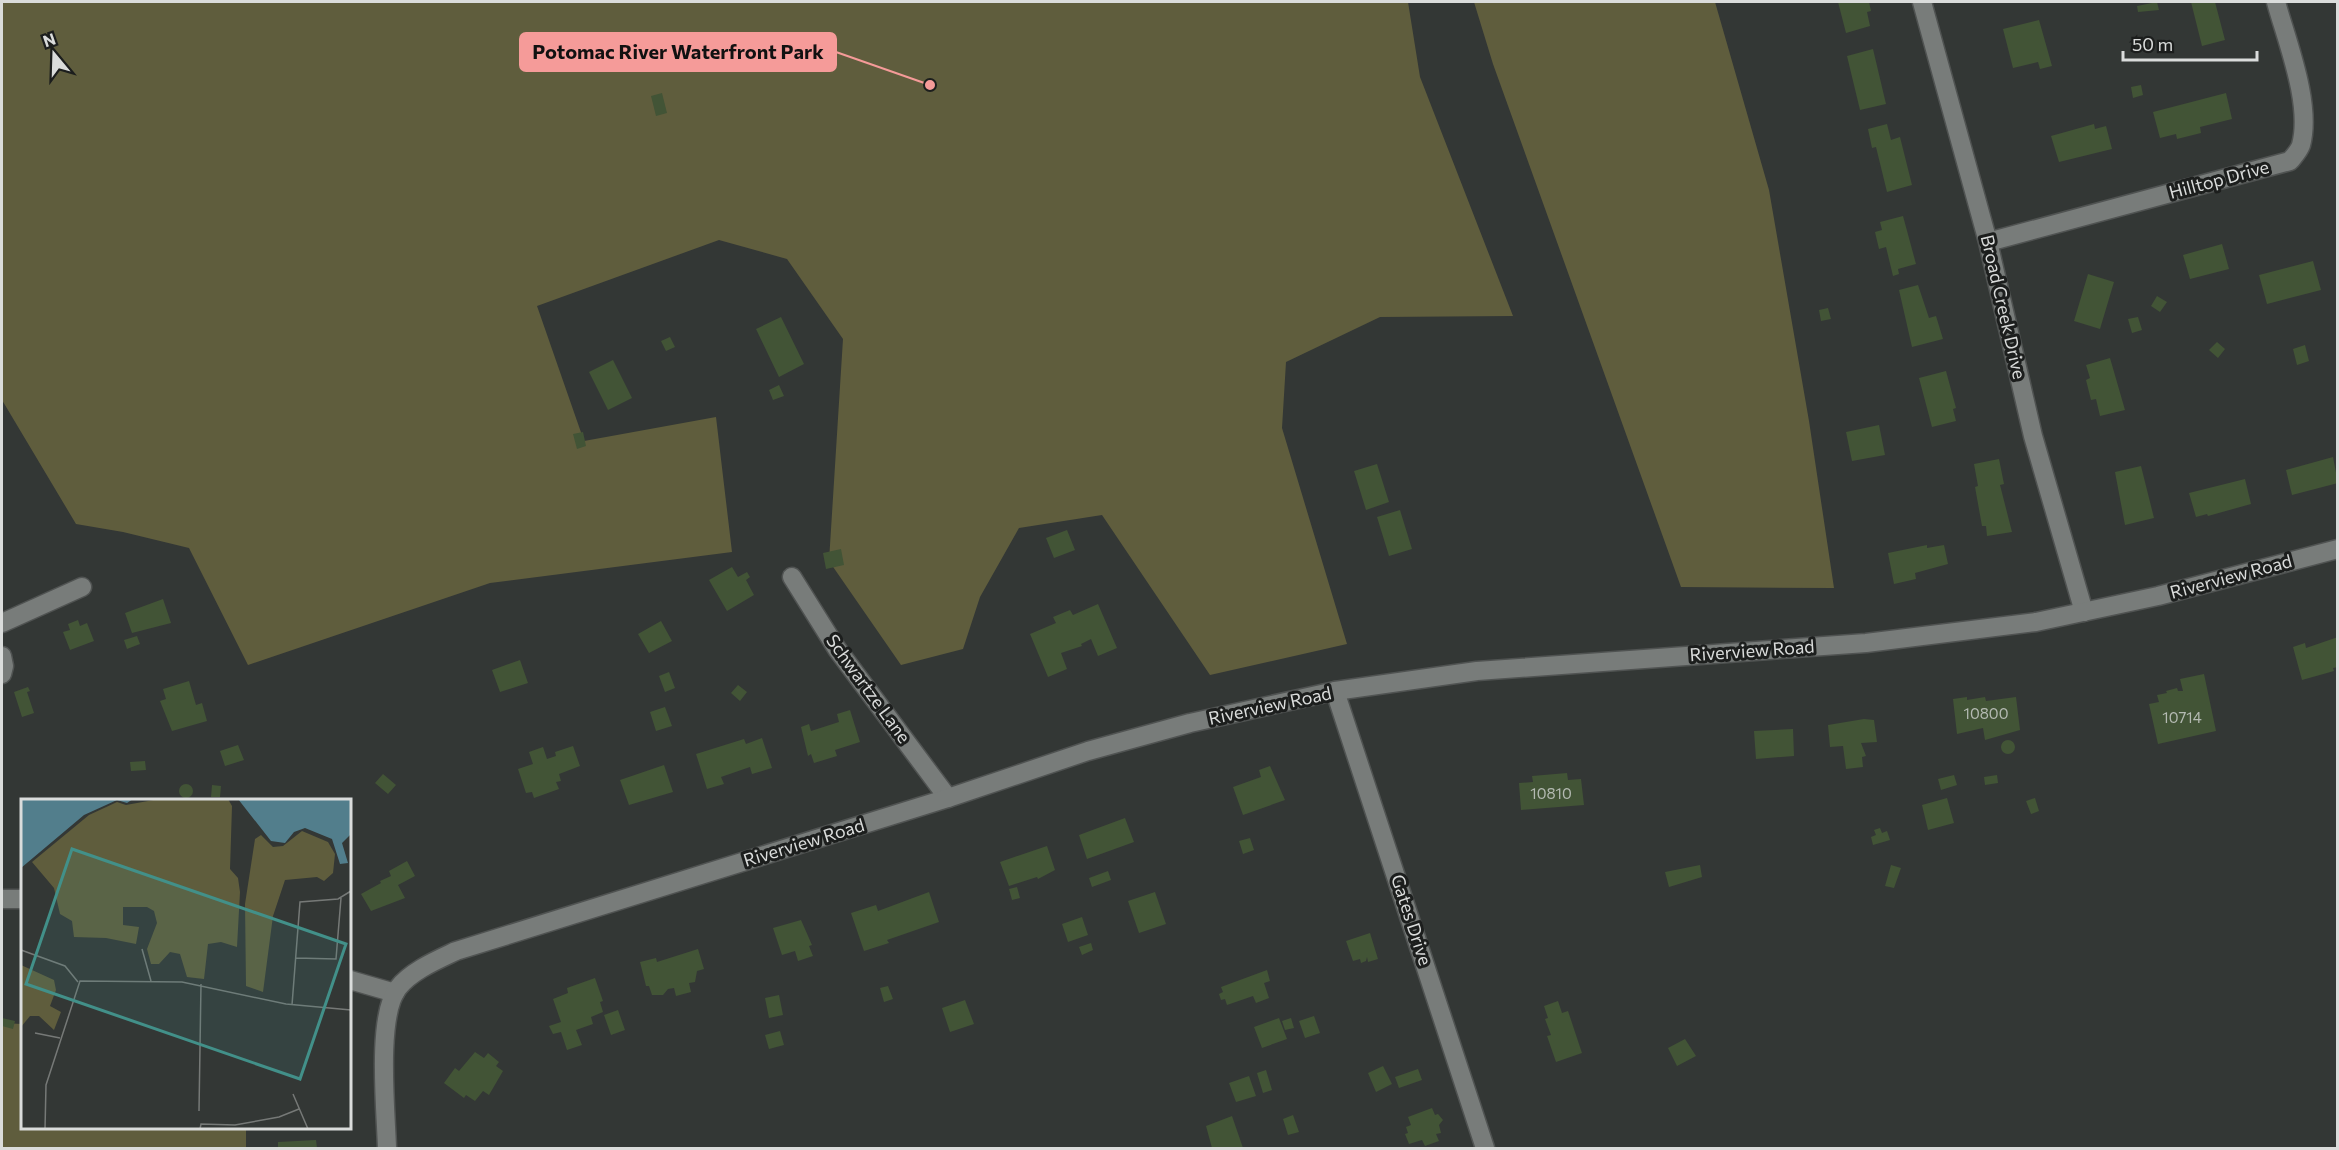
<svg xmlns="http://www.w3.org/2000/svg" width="2339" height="1150" font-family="Commissioner,sans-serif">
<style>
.green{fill:#5f5d3d}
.building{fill:#425436}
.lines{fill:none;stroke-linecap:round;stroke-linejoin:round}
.street-casing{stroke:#505352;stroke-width:21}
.secondary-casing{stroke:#505352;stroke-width:21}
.street{stroke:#787c7a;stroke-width:18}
.secondary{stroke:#787c7a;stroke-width:18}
.labels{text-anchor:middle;stroke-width:6;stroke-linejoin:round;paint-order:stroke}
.number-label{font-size:15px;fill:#b4bab2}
.street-label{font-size:18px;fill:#dadcdb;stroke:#1c1e1d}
.inset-road{fill:none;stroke:#767977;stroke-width:1.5}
.view{fill:#429089;fill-opacity:0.15;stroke:#429089;stroke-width:3}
.inset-edge{fill:none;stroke:#dadcdb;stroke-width:3}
.leader{fill:none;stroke:#f59b99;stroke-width:2}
.callout-dot{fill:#f59b99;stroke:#1c1e1d;stroke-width:2}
.callout{fill:#f59b99;stroke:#f59b99;stroke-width:2}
.callout-label{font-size:20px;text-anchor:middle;font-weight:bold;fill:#111}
</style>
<rect width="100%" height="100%" fill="#333735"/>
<path class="green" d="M2,2H1408L1420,77L1513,316L1380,317L1286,362L1282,428L1347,644L1210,675L1102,515L1019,528L980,597L963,649L901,665L829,561L843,339L787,259L719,240L537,306L584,441L716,417L732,552L490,583L248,665L189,548L123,532L76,524L2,400Z
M1474,2H1715L1769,190L1809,421L1834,588L1681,587L1493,64Z
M2,1023L22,1024V1128H246V1148H2Z"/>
<path class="building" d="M1838,2H1869L1871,11L1867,12L1870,26L1846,33Z
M2157,2L2159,10L2138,12L2137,6Z
M2191,2H2215L2225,40L2202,46Z
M2039,20L2052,66L2040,69L2038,62L2013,68L2003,29Z
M1873,49L1886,104L1860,110L1847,56Z
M2141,85L2143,95L2133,98L2131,87Z
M662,93L667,113L656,116L651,96Z
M2226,93L2232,119L2200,127L2201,133L2177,139L2176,134L2160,138L2153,112Z
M1887,124L1891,140L1900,137L1912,185L1887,192L1876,147L1872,148L1868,129Z
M2094,124L2095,129L2106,126L2112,149L2059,162L2051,136Z
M1903,216L1916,264L1898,269L1899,274L1893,276L1886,247L1879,249L1875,232L1882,230L1880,222Z
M2222,244L2229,269L2190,279L2183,255Z
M2313,261L2321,290L2267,304L2259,275Z
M2088,274L2114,282L2100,329L2074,321Z
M1918,285L1929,318L1936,316L1943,339L1912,347L1899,290Z
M2157,296L2167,302L2160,312L2151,306Z
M1828,308L1831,319L1821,321L1819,310Z
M781,317L804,364L779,377L756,329Z
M2138,317L2142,330L2132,333L2128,319Z
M670,337L675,347L666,351L661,341Z
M2217,342L2225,349L2218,358L2209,350Z
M2305,345L2309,361L2297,365L2293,349Z
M2110,358L2125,410L2100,416L2096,399L2091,400L2086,380L2090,378L2086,365Z
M613,360L632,398L608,410L589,372Z
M1946,371L1956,408L1953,409L1956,421L1932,427L1919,378Z
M779,385L784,396L773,400L769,390Z
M1879,425L1885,455L1852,461L1846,432Z
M583,432L586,446L577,449L573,434Z
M2333,457L2338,483L2292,495L2286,470Z
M1999,459L2004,484L2000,485L2012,532L1987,536L1986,526H1982L1975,487L1978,486L1974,464Z
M1377,464L1389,502L1366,510L1354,471Z
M2141,466L2154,518L2125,525L2115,472Z
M2245,479L2251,504L2208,516L2207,514L2196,517L2189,493Z
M1400,510L1412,549L1389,556L1377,517Z
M1067,530L1075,550L1054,558L1046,538Z
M1927,545V548L1944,545L1948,564L1915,573L1916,579L1894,584L1888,553Z
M841,549L844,565L826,569L823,553Z
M732,567L738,577L747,572L750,577L746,580L754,595L727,611L709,580Z
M163,599L171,623L132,633L125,613Z
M1098,604L1117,648L1098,656L1091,639L1081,644L1082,646L1061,653L1067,669L1048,677L1030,634L1056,623L1053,617L1070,610L1073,615Z
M78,620L80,626L87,623L94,641L70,650L63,632L70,630L68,624Z
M661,621L672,641L649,653L638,634Z
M137,636L140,644L127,649L124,640Z
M2338,637V667L2333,668L2334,671L2302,680L2293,647L2305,643L2306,648Z
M520,660L528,683L500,692L492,670Z
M669,672L675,688L665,692L659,676Z
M2204,674L2216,731L2158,744L2149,704L2159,702L2157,695L2167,693L2166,691L2177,688L2178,691H2183L2180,679Z
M189,681L196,705L202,703L207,721L172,731L160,701L166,699L163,689Z
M738,685L747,692L740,701L731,693Z
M28,687L30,691L27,692L34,713L22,717L14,692Z
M1967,697V700L1985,697L1986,701L2016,697L2020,730L1985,740L1983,728L1957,734L1953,699Z
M665,707L672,726L656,731L650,712Z
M850,710L860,742L835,750L837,756L814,763L811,754L808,756L801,727L809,724L811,731L839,722L837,714Z
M1864,719L1874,720L1877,742L1861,743L1866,756L1862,757L1863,767L1846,769L1843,746L1830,747L1828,725Z
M1793,729L1794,756L1756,759L1754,731Z
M762,738L772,768L752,774L750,767L721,777L724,784L707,789L696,754L744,739L746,744Z
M2001 747a7 7 0 1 1 14 0a7 7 0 1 1-14 0Z
M238,745L244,760L225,766L220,751Z
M573,746L580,766L559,774L561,781L556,782L559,789L534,798L532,792L526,793L518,769L533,764L529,752L543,747L547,759L556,756L555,752Z
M145,761L146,770L131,771L130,762Z
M664,765L673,792L629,805L620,780Z
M1270,766L1285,800L1243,815L1233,787L1261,777L1259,770Z
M1567,773L1568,780L1581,779L1584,805L1521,810L1519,783L1533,782L1532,776Z
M383,774L396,785L388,794L375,783Z
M1954,775L1957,785L1941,790L1938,779Z
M1997,775L1998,783L1985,785L1984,777Z
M179 791a7 7 0 1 1 14 0a7 7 0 1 1-14 0Z
M212,785L221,786L220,797H211Z
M1947,798L1954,823L1928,830L1922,805Z
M2035,798L2039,811L2031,814L2026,801Z
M1125,818L1134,842L1087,859L1079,835Z
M1880,828L1882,833L1887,831L1890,840L1873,845L1871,837L1876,835L1874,830Z
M1250,838L1254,850L1243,854L1239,841Z
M1047,846L1055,870L1038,879L1037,877L1009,886L1000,862Z
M407,861L415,876L398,885L405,898L371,911L361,894L381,883L380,881L391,876L389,871Z
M1700,865L1702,877L1669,887L1665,872Z
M1891,865L1901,868L1894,888L1885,886Z
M1108,871L1111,880L1092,887L1089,878Z
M1017,887L1020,898L1012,900L1009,889Z
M929,892L939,922L887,940L889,943L864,951L851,913L876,905L878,911Z
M1155,892L1166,924L1139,933L1128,901Z
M1082,917L1088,935L1068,942L1062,924Z
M801,920L812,945L809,946L813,956L798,961L795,951L782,955L773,928Z
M1370,933L1378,959L1368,962L1367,957L1366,961L1361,963L1360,959L1353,961L1346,941Z
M1091,943L1093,950L1082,955L1079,947Z
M698,949L704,969L697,971L695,982L689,983L691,992L676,996L674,988L668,989L663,995H652L649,986H646L640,962L656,958L657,962Z
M1267,970L1270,981L1264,983L1269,998L1256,1003L1253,996L1227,1005L1225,999L1221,1000L1219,994L1223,992L1221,987Z
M595,978L603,1001L600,1002L603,1012L591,1017L593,1024L576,1030L582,1045L567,1050L561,1032L553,1034L549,1026L561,1022L553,999L568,993L567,988Z
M888,986L893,999L884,1002L880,988Z
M779,995L783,1015L769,1018L765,998Z
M965,1000L974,1024L950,1032L942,1008Z
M1558,1001L1562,1013L1568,1011L1582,1053L1556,1062L1547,1036L1551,1035L1545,1019L1548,1018L1544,1006Z
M618,1010L625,1030L611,1035L604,1015Z
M1314,1016L1320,1033L1305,1038L1299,1021Z
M2,1018L15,1021L13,1029L2,1026Z
M1279,1018L1287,1039L1262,1048L1254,1027Z
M1291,1018L1294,1028L1285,1030L1282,1021Z
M780,1031L784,1045L769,1049L765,1035Z
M1685,1039L1696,1056L1677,1066L1668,1048Z
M475,1052L484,1058L488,1053L499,1062L496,1066L503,1071L489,1095L483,1091L475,1101L466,1095L464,1098L444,1083L455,1068L459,1071Z
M1383,1066L1392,1084L1376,1092L1368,1073Z
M1418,1069L1422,1080L1399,1088L1395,1077Z
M1266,1070L1272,1090L1263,1093L1257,1073Z
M1249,1076L1256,1096L1236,1102L1229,1083Z
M1432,1108L1435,1115L1438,1114L1443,1120L1439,1125L1441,1133L1436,1134L1439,1141L1425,1146L1422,1140L1409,1144L1405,1134L1408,1133L1406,1127L1411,1125L1408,1117Z
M1293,1115L1299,1132L1288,1135L1283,1119Z
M1232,1116L1243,1148H1212L1206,1126Z
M316,1140L317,1148H278V1142Z"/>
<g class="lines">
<defs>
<path id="street" d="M1922,2L1988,242L2033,436L2084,612
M1988,242L2290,161C2294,156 2299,151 2301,145C2312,104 2287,42 2276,2
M792,577L837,649L948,798
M2,623L82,587
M2,656L4,666L2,674
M1335,691L1485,1148
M2,899H22
M350,980L395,993"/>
<path id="secondary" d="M387,1148C386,1112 376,1016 398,988C411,971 437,960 456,951L948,798L1088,751L1190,723L1335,691L1477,671L1866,643L2036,622L2158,596L2338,549"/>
</defs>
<use href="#street" class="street-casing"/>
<use href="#secondary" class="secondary-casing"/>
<use href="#street" class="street"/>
<use href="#secondary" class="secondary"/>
</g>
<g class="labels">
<g class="number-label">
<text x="1986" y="719">10800</text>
<text x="2182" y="723">10714</text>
<text x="1551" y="799">10810</text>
</g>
<g class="street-label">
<text transform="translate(2219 180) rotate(-15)" y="6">Hilltop Drive</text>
<text transform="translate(2003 307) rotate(77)" y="6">Broad Creek Drive</text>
<text transform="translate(2231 577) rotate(-15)" y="6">Riverview Road</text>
<text transform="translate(1752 651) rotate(-4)" y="6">Riverview Road</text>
<text transform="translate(868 689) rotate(54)" y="6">Schwartze Lane</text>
<text transform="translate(1270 706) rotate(-12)" y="6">Riverview Road</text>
<text transform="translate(804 843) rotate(-17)" y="6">Riverview Road</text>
<text transform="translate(1411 920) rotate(72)" y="6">Gates Drive</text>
</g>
</g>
<g transform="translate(21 799)">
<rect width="330" height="330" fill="#333735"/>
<path d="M138,0H207L211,7L209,70L217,79L219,93L216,148L200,143L187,145L183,180L166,178L159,155L149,153L138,165H130L126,150L136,124L133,112L126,108H102V126L118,128L115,145L85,139L53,138L51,122L39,115L33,89L11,63L68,16L96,3L105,6ZM281,32L307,43L314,55L312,74L303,82L296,78L264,81L252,117L242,193L225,187L224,105L234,40L240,36L252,48L262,47ZM0,166L33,181L35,191L29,207L40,213L33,231L18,217H9L0,228Z" fill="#5f5d3d"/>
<path d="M0,0H112L106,4L96,1L63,16L0,69ZM217,0H330V35L321,44L327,64L319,65L311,40L284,29L273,33L264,44L250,42Z" fill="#527e8c"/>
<path class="inset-road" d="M121,150L130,182M0,151L44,167L57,183M275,159L315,160L320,99M271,206L279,103L317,100L330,92M14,234L39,239M272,295L287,330M178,312L180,185M24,330L25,286L59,182L161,183L265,205L330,211M179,330L180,325L214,326L258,318L278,310"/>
<path class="view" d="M51,50L325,145L279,280L5,185Z"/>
<rect width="330" height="330" class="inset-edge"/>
</g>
<path class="leader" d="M930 85L836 52"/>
<circle class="callout-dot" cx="930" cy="85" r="6"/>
<rect class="callout" x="520" y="33" width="316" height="38" rx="6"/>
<g class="callout-label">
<text x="678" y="59">Potomac River Waterfront Park</text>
</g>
<rect width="2339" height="1150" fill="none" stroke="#dadcdb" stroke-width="6"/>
<g transform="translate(54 54) rotate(341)" stroke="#1c1e1d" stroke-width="4.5" paint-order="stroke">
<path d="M0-4.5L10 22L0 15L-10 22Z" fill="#dadcdb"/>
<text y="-9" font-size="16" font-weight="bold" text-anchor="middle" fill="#dadcdb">N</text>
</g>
<path d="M2123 51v9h134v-9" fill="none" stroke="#dadcdb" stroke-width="3"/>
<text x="2132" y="51" font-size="18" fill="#dadcdb" stroke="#1c1e1d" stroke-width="4.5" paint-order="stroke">50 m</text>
</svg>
